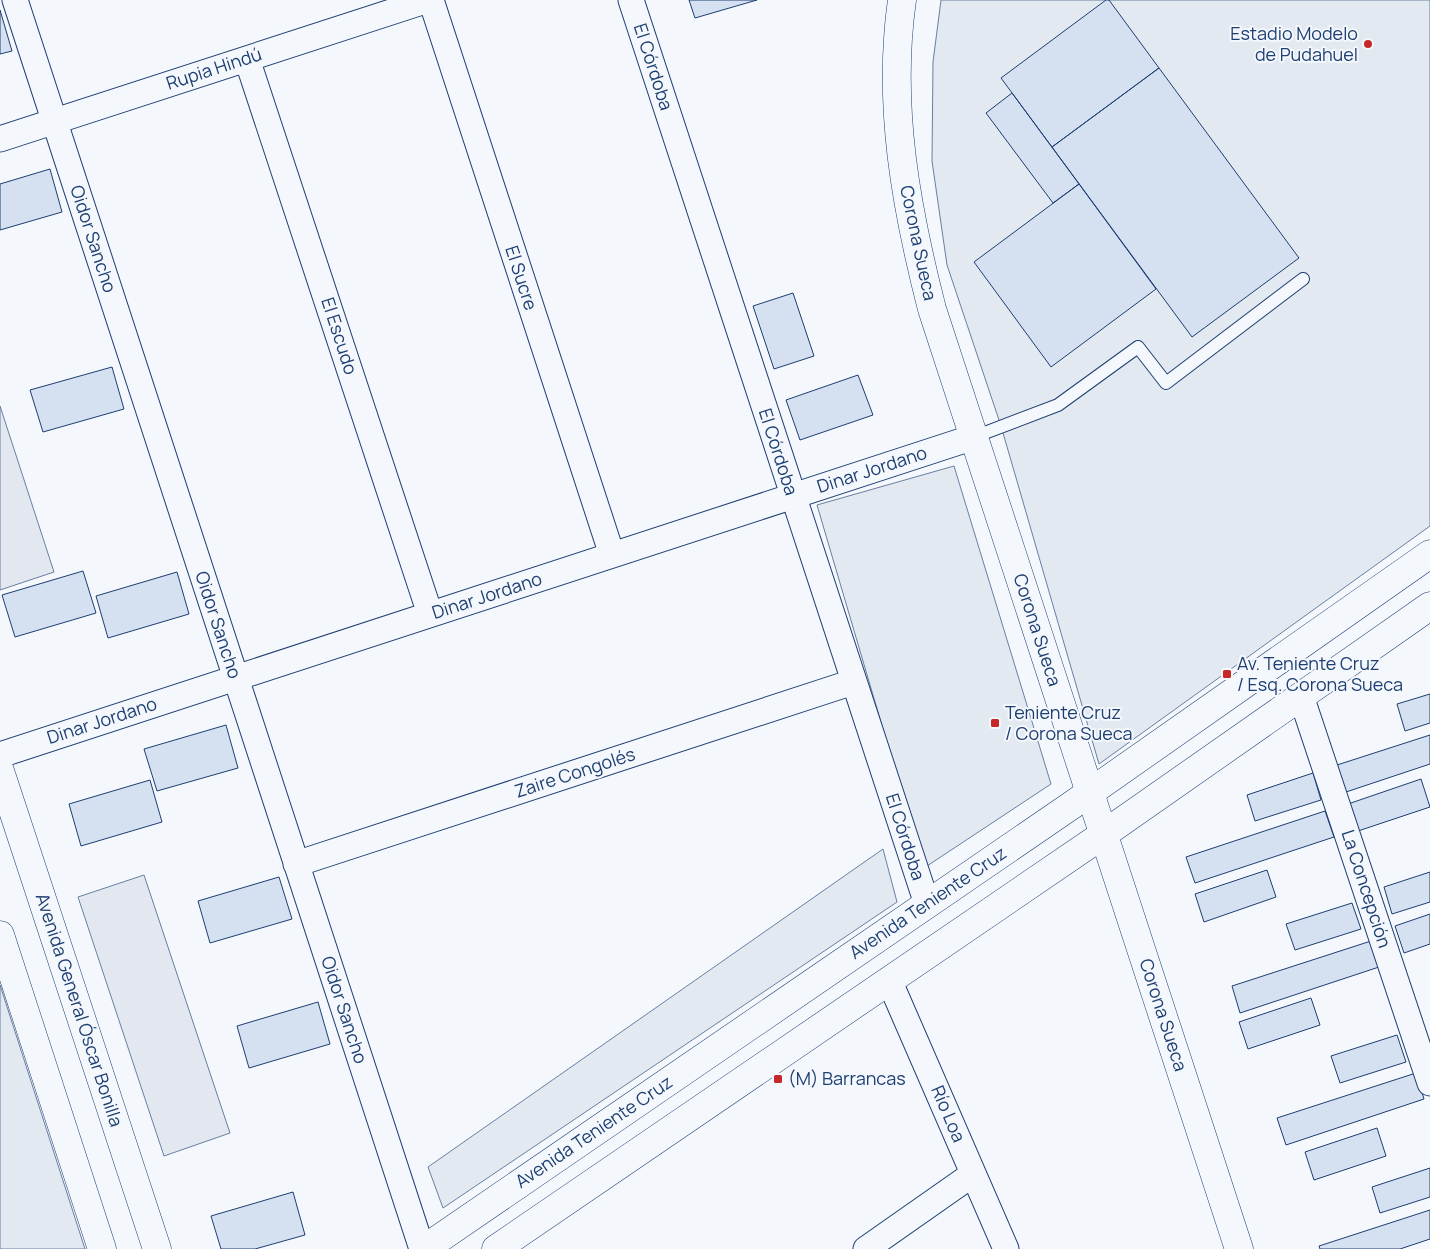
<svg xmlns="http://www.w3.org/2000/svg" width="1430" height="1249" font-family="Manrope,sans-serif">
<style>
.green{fill:#e3e9f0;stroke:#687fa3}
.parking{fill:#e3e8f0;stroke:#687fa3}
.building{fill:#d5e0f0;stroke:#1d3f73}
.lines{fill:none;stroke-linecap:round;stroke-linejoin:round}
.lane-casing{stroke:#1d3f73;stroke-width:14}
.street-casing{stroke:#1d3f73;stroke-width:27}
.secondary-casing{stroke:#1d3f73;stroke-width:29}
.primary-casing{stroke:#1d3f73;stroke-width:29}
.lane{stroke:#f4f7fb;stroke-width:12}
.street{stroke:#f4f7fb;stroke-width:25}
.secondary{stroke:#f4f7fb;stroke-width:28}
.primary{stroke:#f4f7fb;stroke-width:28}
.poi-dot{fill:#c62828;stroke:#f4f7fb;stroke-width:2}
.labels{text-anchor:middle;stroke-width:4;stroke-linejoin:round;paint-order:stroke}
.poi-label{font-size:18px;fill:#1d3f73;stroke:#f4f7fb;text-anchor:start}
.street-label{font-size:18px;fill:#1d3f73;stroke:#f4f7fb}
</style>
<rect width="100%" height="100%" fill="#f4f7fb"/>
<path class="green" d="M941,0H1430V526L1099,764L1001,426L947,265L932,161L933,62Z
M954,466L1051,784L924,868L817,505Z
M883,849L897,902L443,1208L428,1167Z
M0,985L85,1249H0Z"/>
<path class="parking" d="M0,406L54,572L0,590Z
M144,875L230,1133L164,1156L78,897Z"/>
<path class="building" d="M689,0H757L695,18Z
M1106,0H1109L1159,68L1052,147L1001,78Z
M0,10L12,51L0,54Z
M1159,68L1299,258L1192,337L1052,147Z
M1012,93L1079,184L1053,203L986,113Z
M50,169L62,212L0,230V184Z
M1079,184L1156,289L1051,367L974,262Z
M793,293L814,356L774,369L753,306Z
M112,367L124,409L43,432L30,390Z
M858,375L873,415L800,440L786,400Z
M83,571L96,613L15,637L2,595Z
M177,572L189,614L108,638L96,596Z
M1430,694V723L1405,731L1397,704Z
M226,725L238,768L157,791L144,749Z
M1430,735V764L1346,792L1337,765Z
M1313,773L1321,800L1255,821L1247,795Z
M1421,779L1430,807L1358,831L1348,804Z
M150,780L162,822L81,846L69,804Z
M1325,811L1334,837L1195,883L1186,857Z
M1267,870L1276,897L1204,922L1195,894Z
M1430,872V902L1392,914L1384,887Z
M279,877L292,919L210,943L198,901Z
M1352,903L1361,929L1295,950L1286,924Z
M1430,914V944L1404,953L1395,926Z
M1371,941L1379,967L1240,1013L1232,986Z
M1311,998L1320,1025L1248,1049L1239,1022Z
M318,1002L330,1044L249,1068L237,1026Z
M1397,1035L1406,1062L1340,1083L1331,1056Z
M1416,1073L1424,1099L1286,1145L1277,1118Z
M1377,1128L1386,1156L1314,1180L1305,1152Z
M1430,1168V1197L1380,1213L1372,1187Z
M293,1192L305,1235L255,1249H221L211,1216Z
M1430,1210V1239L1400,1249H1320L1319,1246Z"/>
<g class="lines">
<defs>
<path id="lane" d="M974,437L1058,405L1138,347L1166,383L1303,279"/>
<path id="street" d="M15,0L422,1249
M431,0L612,555
M631,0L927,904
M247,59L430,614
M0,139L428,0
M1301,696L1430,1083
M0,755L974,437
M296,864L853,682
M889,980L1006,1249
M866,1249L973,1174"/>
<path id="secondary" d="M902,0C887,105 906,208 932,309L1239,1249
M0,771L157,1249
M0,935L102,1249"/>
<path id="primary" d="M424,1249L1072,805L1430,554
M496,1249L1104,834L1430,606"/>
</defs>
<use href="#lane" class="lane-casing"/>
<use href="#street" class="street-casing"/>
<use href="#secondary" class="secondary-casing"/>
<use href="#primary" class="primary-casing"/>
<use href="#lane" class="lane"/>
<use href="#street" class="street"/>
<use href="#secondary" class="secondary"/>
<use href="#primary" class="primary"/>
</g>
<g class="poi-dot">
<circle cx="1368" cy="44" r="5"/>
<rect x="1222" y="669" width="10" height="10" rx="2.5"/>
<rect x="990" y="718" width="10" height="10" rx="2.5"/>
<rect x="773" y="1074" width="10" height="10" rx="2.5"/>
</g>
<g class="labels">
<g class="poi-label">
<text x="1358" y="40" text-anchor="end">Estadio Modelo<tspan x="1358" dy="21">de Pudahuel</tspan></text>
<text x="1237" y="670">Av. Teniente Cruz<tspan x="1237" dy="21">/ Esq. Corona Sueca</tspan></text>
<text x="1005" y="719">Teniente Cruz<tspan x="1005" dy="21">/ Corona Sueca</tspan></text>
<text x="788" y="1085">(M) Barrancas</text>
</g>
<g class="street-label">
<text transform="translate(653 67) rotate(72)" y="6">El Córdoba</text>
<text transform="translate(214 69) rotate(-18)" y="6">Rupia Hindú</text>
<text transform="translate(93 239) rotate(72)" y="6">Oidor Sancho</text>
<text transform="translate(918 243) rotate(78)" y="6">Corona Sueca</text>
<text transform="translate(521 278) rotate(72)" y="6">El Sucre</text>
<text transform="translate(339 336) rotate(72)" y="6">El Escudo</text>
<text transform="translate(778 452) rotate(72)" y="6">El Córdoba</text>
<text transform="translate(872 470) rotate(-18)" y="6">Dinar Jordano</text>
<text transform="translate(487 596) rotate(-18)" y="6">Dinar Jordano</text>
<text transform="translate(218 625) rotate(72)" y="6">Oidor Sancho</text>
<text transform="translate(1037 630) rotate(72)" y="6">Corona Sueca</text>
<text transform="translate(102 721) rotate(-18)" y="6">Dinar Jordano</text>
<text transform="translate(575 773) rotate(-18)" y="6">Zaire Congolés</text>
<text transform="translate(905 837) rotate(72)" y="6">El Córdoba</text>
<text transform="translate(1366 889) rotate(72)" y="6">La Concepción</text>
<text transform="translate(928 903) rotate(-34)" y="6">Avenida Teniente Cruz</text>
<text transform="translate(79 1010) rotate(72)" y="6">Avenida General Óscar Bonilla</text>
<text transform="translate(344 1010) rotate(72)" y="6">Oidor Sancho</text>
<text transform="translate(1163 1015) rotate(72)" y="6">Corona Sueca</text>
<text transform="translate(948 1114) rotate(67)" y="6">Río Loa</text>
<text transform="translate(594 1132) rotate(-34)" y="6">Avenida Teniente Cruz</text>
</g>
</g>
</svg>
